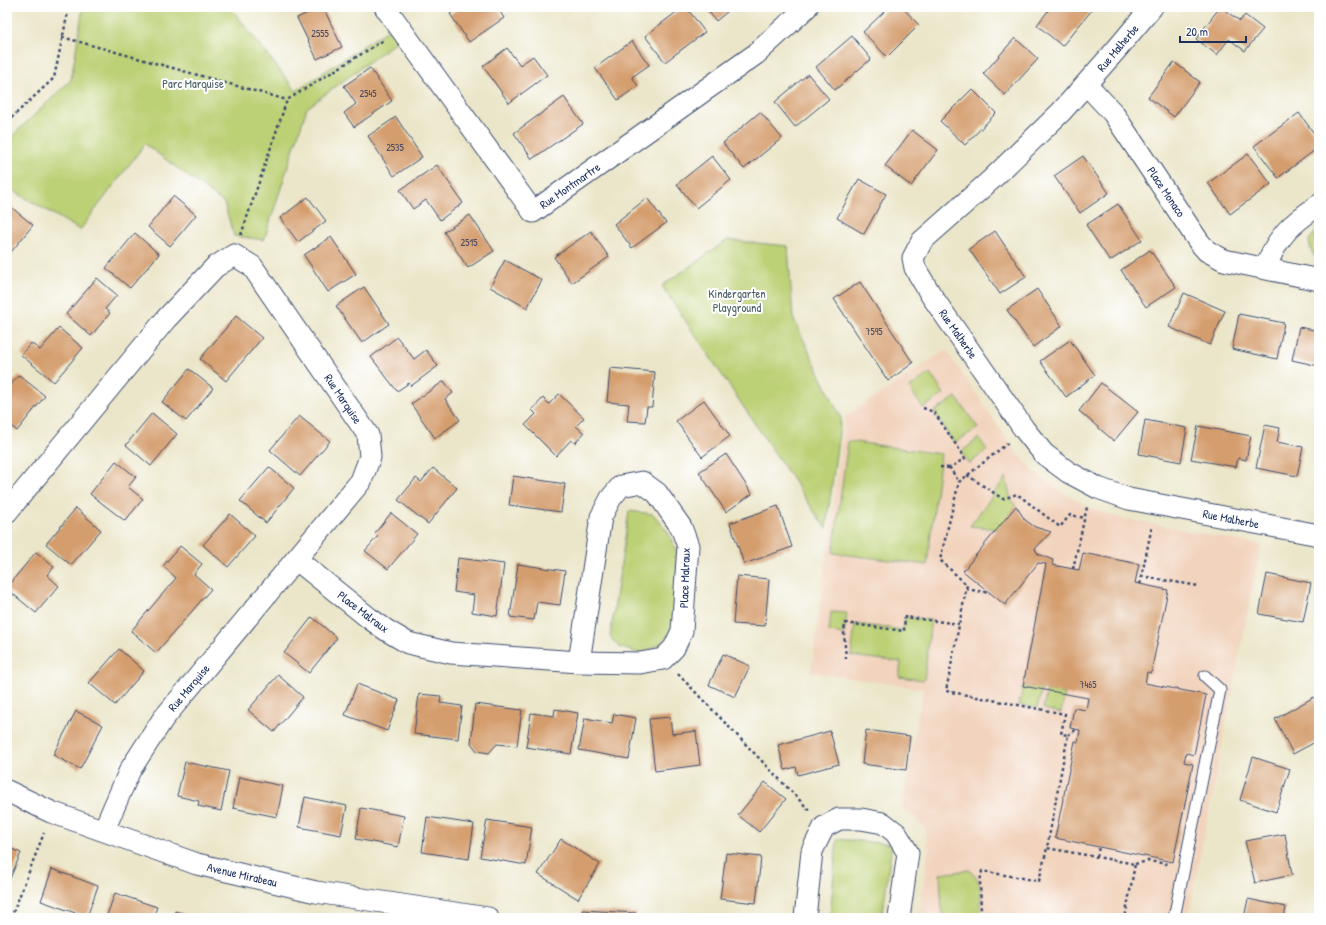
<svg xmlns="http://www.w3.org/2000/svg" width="1326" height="925" font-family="'Patrick Hand',sans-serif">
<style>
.built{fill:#f2d4be}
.green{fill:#bcd074;stroke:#6c8069}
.building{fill:#d49d6d}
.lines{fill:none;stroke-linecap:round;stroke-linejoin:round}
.service-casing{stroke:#3a4a6e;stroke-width:13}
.minor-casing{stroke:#3a4a6e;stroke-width:23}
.path{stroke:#3a4a6e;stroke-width:2.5;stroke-dasharray:3 3;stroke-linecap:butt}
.service{stroke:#fff;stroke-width:11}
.minor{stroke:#fff;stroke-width:21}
.labels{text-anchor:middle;stroke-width:4;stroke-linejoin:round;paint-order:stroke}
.number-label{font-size:10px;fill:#494a62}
.street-label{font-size:12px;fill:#1b2f5e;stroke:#fff}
.park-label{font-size:12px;fill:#4b5f65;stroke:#fff}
</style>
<rect width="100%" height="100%" fill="#fff"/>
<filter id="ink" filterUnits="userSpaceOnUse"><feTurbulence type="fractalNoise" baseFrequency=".025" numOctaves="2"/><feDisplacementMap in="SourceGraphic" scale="8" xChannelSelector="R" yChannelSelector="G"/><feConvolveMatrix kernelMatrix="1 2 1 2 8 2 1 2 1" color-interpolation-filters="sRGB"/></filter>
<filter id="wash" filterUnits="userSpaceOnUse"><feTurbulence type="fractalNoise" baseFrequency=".012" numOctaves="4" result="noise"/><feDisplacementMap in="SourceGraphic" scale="16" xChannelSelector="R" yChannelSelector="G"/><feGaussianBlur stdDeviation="0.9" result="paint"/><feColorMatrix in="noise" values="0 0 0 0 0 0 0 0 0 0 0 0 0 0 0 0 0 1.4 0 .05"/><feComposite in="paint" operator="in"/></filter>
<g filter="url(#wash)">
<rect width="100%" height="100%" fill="#ebe6c9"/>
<path class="built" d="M946,350L1017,453L1035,472L1059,490L1090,508L1116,517L1261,545L1188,918H919L928,849L927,839L925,829L918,820L902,807L923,689L811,672L845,417Z"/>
<path class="green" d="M83,7H230L296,91L393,26L401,38L307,108L264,240L234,236L224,203L145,144L80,230L7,187V141L71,80Z
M1319,228V260C1312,255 1310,249 1309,240Z
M727,240L788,246L793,318L841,418L826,529L662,286Z
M930,373L944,394L923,408L909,388Z
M956,397L978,428L954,443L934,412Z
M979,438L987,450L969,464L961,452Z
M848,441L941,454L927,565L833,553Z
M1006,477L1010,497L1016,506L998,529L970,526Z
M629,511L653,514L668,532L677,553L674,627L662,643L641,654L619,647L610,637Z
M831,612L847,613L844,634L829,632Z
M905,617L931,620L924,680L899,677L901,662L851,656L855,624L903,630Z
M1023,686L1042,689L1037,708L1019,705Z
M1047,690L1065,694L1061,713L1043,709Z
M837,839L892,844L882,918H830Z
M969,870C984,879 980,898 981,914L1012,918H944L942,914L940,874Z"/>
<g id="blocks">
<path class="building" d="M320,7H323L342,47L317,59L297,18Z
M461,7H497L504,18L469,42L450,14Z
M683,7H686L705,32L665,62L645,36Z
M705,7H733L716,21Z
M889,7H902L919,25L887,57L863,32Z
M1051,7H1089L1092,10L1062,46L1037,25Z
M1220,7L1240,21L1245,15L1263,29L1245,51L1229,39L1217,55L1196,39Z
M852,36L871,59L835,90L816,67Z
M1015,38L1038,59L1005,95L983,74Z
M632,41L649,65L632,77L638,86L618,100L595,68Z
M507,48L520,65L533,56L547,75L509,103L483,66Z
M1174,62L1200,82L1174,117L1148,97Z
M370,68L392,101L354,127L344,113L356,104L344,86Z
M808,74L829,99L795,127L775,102Z
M972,89L996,113L965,145L940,121Z
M564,97L583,124L532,159L514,133Z
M760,112L782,138L744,169L723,143Z
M1299,113L1319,140V147L1278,178L1254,146Z
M396,117L422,157L394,176L368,136Z
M912,130L938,150L911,186L885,166Z
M1248,154L1271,184L1230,214L1208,183Z
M712,156L731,180L696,208L677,184Z
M1083,156L1109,193L1080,213L1054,176Z
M437,165L463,203L440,220L426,200L413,209L400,190Z
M859,179L886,194L864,234L837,218Z
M173,196L196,215L170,246L148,227Z
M308,197L326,221L298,242L280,218Z
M647,198L666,223L632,248L614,224Z
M1118,204L1142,240L1110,261L1086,225Z
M11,207L33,225L7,257V212Z
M470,215L494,251L468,268L444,232Z
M591,231L609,257L572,283L554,257Z
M995,231L1026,277L1000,294L969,249Z
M135,233L159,254L130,288L106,268Z
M331,237L356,274L328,292L304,255Z
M1150,250L1176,287L1146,307L1121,270Z
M505,260L542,280L527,308L490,287Z
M97,278L117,295L105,309L110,313L91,336L66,314Z
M860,282L913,363L888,381L834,299Z
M364,287L389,324L362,343L336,306Z
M1037,289L1062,326L1033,347L1007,310Z
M1184,293L1225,311L1210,345L1169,327Z
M1239,314L1284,323L1277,359L1232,349Z
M236,316L262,338L226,381L200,359Z
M1299,327L1319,331V366L1292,360Z
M59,328L83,348L54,382L21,355L31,343L40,350Z
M397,337L414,359L426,350L438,366L411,386L409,383L397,391L371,357Z
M1070,340L1095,375L1066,397L1040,361Z
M610,368L655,372L652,407H647L645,422L627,421L629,404L607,402Z
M189,369L213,388L186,421L162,402Z
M19,375L45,396L17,431L7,423V389Z
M444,381L453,393L445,399L460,420L435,438L411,404Z
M1101,383L1138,412L1114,441L1079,411Z
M559,394L584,418L576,426L584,433L575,443L571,440L556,456L525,425L536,414L532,410L543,398L549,404Z
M704,400L730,436L702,457L676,421Z
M152,413L177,434L151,466L126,445Z
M299,416L330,441L300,476L270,450Z
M1145,420L1187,428L1181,462L1139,454Z
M1265,425L1280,428L1277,442L1303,447L1297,476L1256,468Z
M1198,426L1251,436L1246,460L1238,458L1236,467L1191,459Z
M726,454L752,494L726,512L699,472Z
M116,461L136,477L128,487L143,499L125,521L90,494Z
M269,467L294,488L266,523L240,501Z
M433,468L457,488L428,524L398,500L416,478L421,482Z
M513,476L565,484L561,512L509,505Z
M778,506L792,547L744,564L730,523Z
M1016,506L1025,520L1035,527L1051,532L1035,549L1038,554L1053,560L1052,565L1079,570L1083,553L1139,564L1135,583L1168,590L1151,673L1147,672L1145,683L1206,695L1194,755L1186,753L1184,762L1193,764L1173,862L1055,838L1075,741L1078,742L1080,730L1070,728L1074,708L1086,710L1088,698L1023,686L1046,564L1038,563L1005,605L963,571Z
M76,508L101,530L71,565L46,544Z
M391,513L417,534L388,569L365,551L378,536L375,533Z
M230,514L255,536L228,567L203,545Z
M180,546L202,564L194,574L211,589L156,653L131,631L176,578L163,566Z
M36,552L54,567L47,575L59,586L36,613L7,589V587Z
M458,558L504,564L497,616L472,612L474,595L454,592Z
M518,564L565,571L560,605L537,602L534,620L510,617Z
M1267,574L1311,583L1303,622L1259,614Z
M737,576L769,579L765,626L733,624Z
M312,617L337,638L309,673L284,653Z
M119,649L144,671L115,705L89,683Z
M723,654L750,666L735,697L709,685Z
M278,675L303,697L274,732L248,710Z
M357,684L399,700L387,731L345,715Z
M419,694L441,696L440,703L462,706L458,739L414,734Z
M1314,697L1319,707V740L1293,754L1275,719Z
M475,704L522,710L517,746L497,744L489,753L477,751L471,743Z
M555,709L578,713L571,754L526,747L531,713L554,716Z
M76,711L103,725L80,769L53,755Z
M614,714L636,718L629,759L579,750L585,718L612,723Z
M670,717L672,734L696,731L700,765L655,771L649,719Z
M866,730L910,736L906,770L862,764Z
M830,731L839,764L798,775L796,767L785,770L778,745Z
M1253,757L1290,769L1276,812L1240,800Z
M185,762L229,771L221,811L198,806L199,801L177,796Z
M239,777L283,786L277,817L233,808Z
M765,782L786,799L759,832L738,815Z
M305,797L347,806L341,835L299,827Z
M361,808L404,816L398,847L356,839Z
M427,817L474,824L469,859L422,852Z
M487,820L532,827L526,865L480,857Z
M1285,834L1292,875L1255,883L1245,841Z
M561,839L600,864L578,899L538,874Z
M7,847L21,853L8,883H7Z
M726,853L761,857L756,903L720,899Z
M52,869L98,886L87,917L41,901Z
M115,893L157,907L153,918H106Z
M1248,899L1286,907L1284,918H1244Z
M582,910L636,913V918H582Z
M175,911L197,918H173Z"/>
</g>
</g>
<g filter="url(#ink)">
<use href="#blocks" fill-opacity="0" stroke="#3a4a6e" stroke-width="1"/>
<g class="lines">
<defs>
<path id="service" d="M1174,918L1220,690L1205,676"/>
<path id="minor" d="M385,7L533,212L756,54L807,7
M1152,7L1116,50L1061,112L992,179L922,241L913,258L915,268L931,295L1024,429L1044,454L1068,472L1098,488L1129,499L1319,535
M1087,85L1113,113L1199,242L1207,251L1224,260L1319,280
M1266,268C1276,237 1292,223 1319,205
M7,512L166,319L215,267L234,255L252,266L368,435L370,457L361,481L163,719L130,770L104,830
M297,560L369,618L386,630L408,643L451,653L579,662L640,663L663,659L674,648L682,631L688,546L681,527L657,493L642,482L621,486L611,498L601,517L579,662
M7,791L51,812L197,864L316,892L488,918
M805,918L812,851L824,827L839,819H861L883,823L896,833L908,853L899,918"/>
</defs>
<use href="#service" class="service-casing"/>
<use href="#minor" class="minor-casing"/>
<path class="path" d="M62,37L287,100
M7,122L54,78L69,7
M241,235L287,100L384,40
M923,408L934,412L965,458L950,468L959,482
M1008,443L959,482L940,560L967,585L946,691L1065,714L1061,734L1068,735L1047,848L1135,864L1125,918
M940,467L950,468
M967,475L1003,499L1017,494L1060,527L1070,515L1085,518
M1073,569L1087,507
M1141,576L1198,586
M1140,584L1152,526
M966,589L990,593
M846,659L844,634L845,623L904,631L905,617L959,624
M678,674L810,811
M1068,735L1077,729
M1097,857L1099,847
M1135,864L1148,861L1168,864
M11,918L44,833
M1012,918L981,914L980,882L982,871L1039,881L1047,848"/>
<use href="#service" class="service"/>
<use href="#minor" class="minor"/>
</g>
</g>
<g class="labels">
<g class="number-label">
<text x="320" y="37">2555</text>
<text x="368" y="97">2545</text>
<text x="395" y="151">2535</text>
<text x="469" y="246">2515</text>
<text x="874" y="335">7595</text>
<text x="1088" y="688">7465</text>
</g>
<g class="street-label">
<text transform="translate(1118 48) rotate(-50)" y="4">Rue Malherbe</text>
<text transform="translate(570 186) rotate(-35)" y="4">Rue Montmartre</text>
<text transform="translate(1166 192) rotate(56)" y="4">Place Monaco</text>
<text transform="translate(958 334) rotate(55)" y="4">Rue Malherbe</text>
<text transform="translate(343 399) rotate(56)" y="4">Rue Marquise</text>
<text transform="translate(1231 519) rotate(11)" y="4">Rue Malherbe</text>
<text transform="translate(685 578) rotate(-88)" y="4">Place Malraux</text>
<text transform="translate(363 612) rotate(37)" y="4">Place Malraux</text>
<text transform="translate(189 688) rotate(-50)" y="4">Rue Marquise</text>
<text transform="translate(242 875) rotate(13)" y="4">Avenue Mirabeau</text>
</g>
<g class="park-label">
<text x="193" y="88">Parc Marquise</text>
<text x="737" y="298">Kindergarten<tspan x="737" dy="14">Playground</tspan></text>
</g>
</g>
<rect width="1326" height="925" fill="none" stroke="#fff" stroke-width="24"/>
<path d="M1180 36v6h66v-6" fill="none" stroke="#1b2f5e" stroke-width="2"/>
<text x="1186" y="36" font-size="12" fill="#1b2f5e" stroke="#ffffff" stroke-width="3" paint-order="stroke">20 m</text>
</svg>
